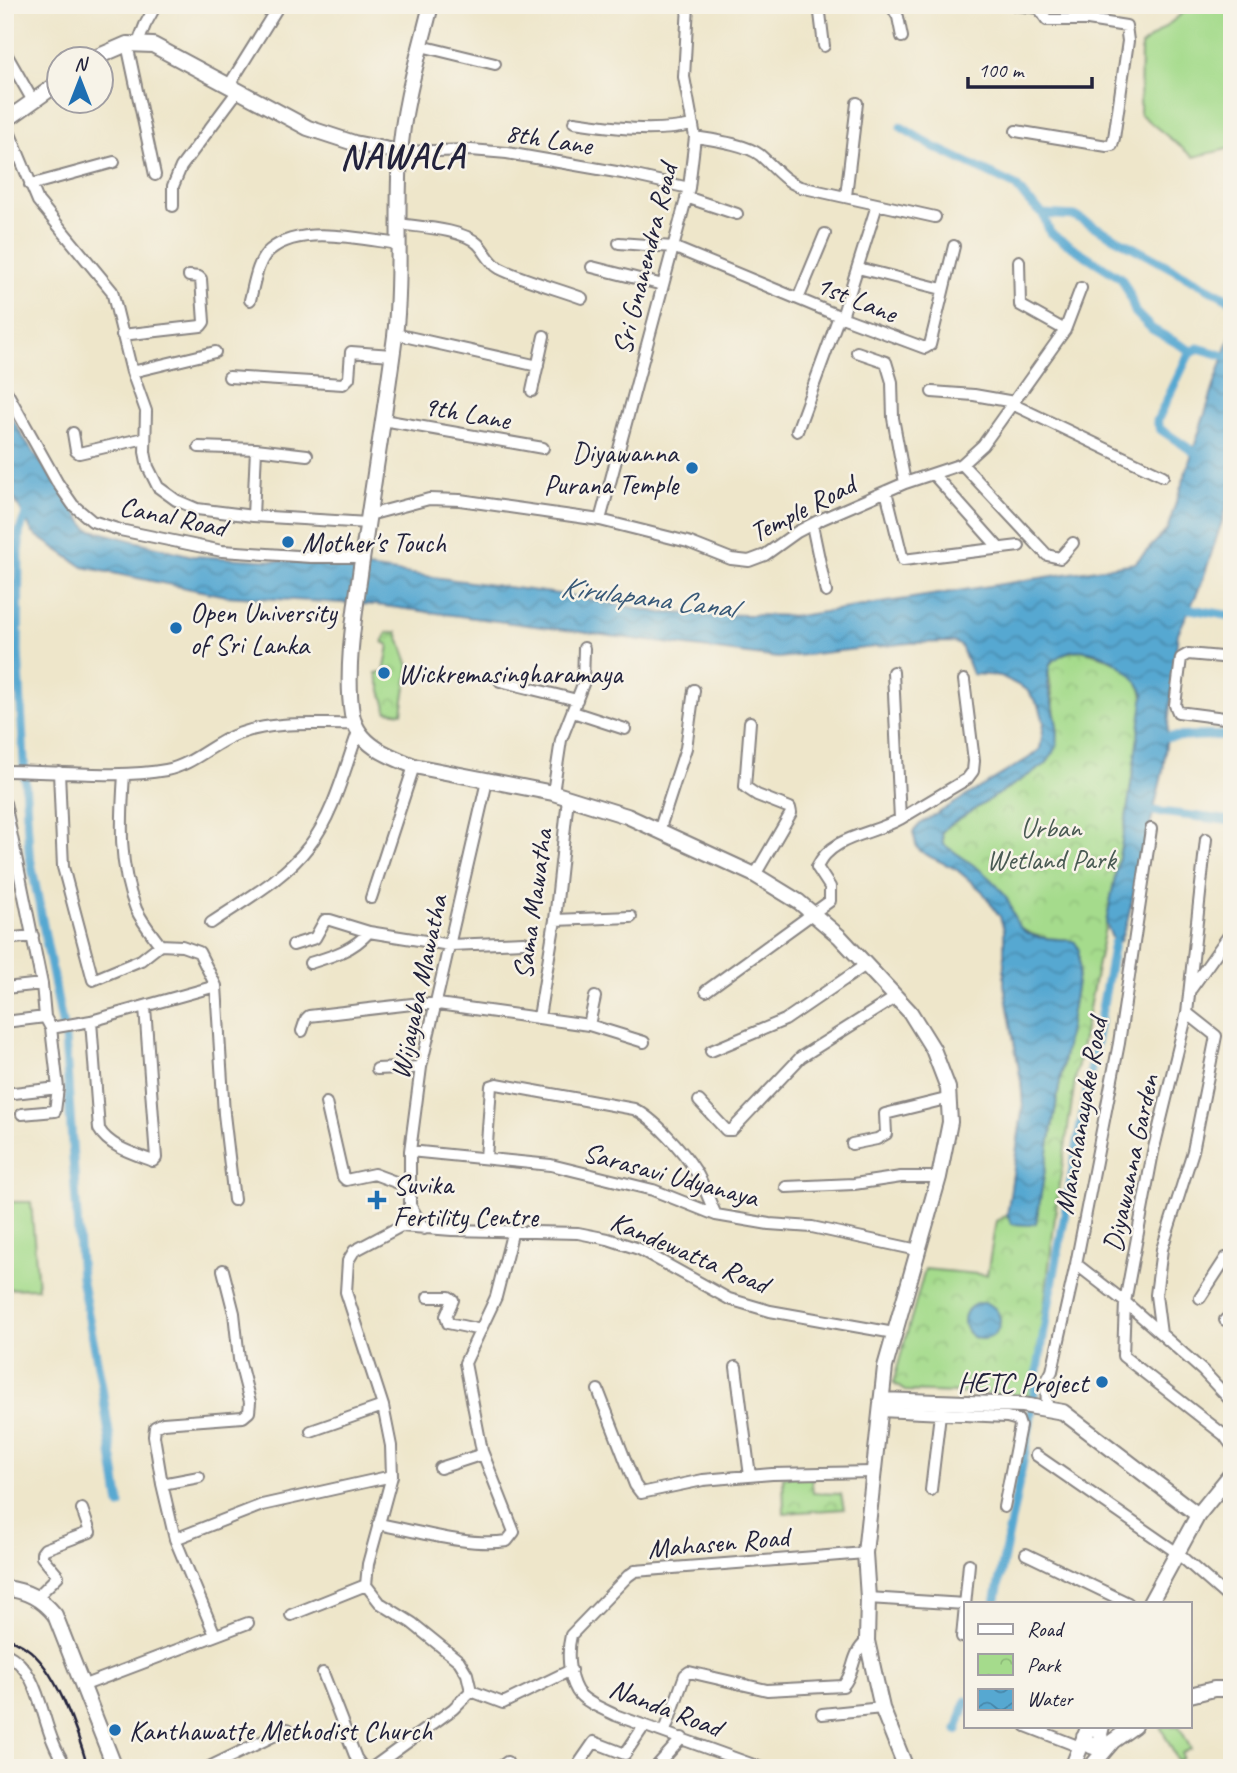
<svg xmlns="http://www.w3.org/2000/svg" width="1237" height="1773" font-family="Caveat,sans-serif">
<style>
.grass{fill:#a5db8c;stroke:#647e64;stroke-width:2}
.park{fill:url(#park-crowns);stroke:#647e64;stroke-width:2}
.water{fill:url(#water-waves);stroke:#3c6586;stroke-width:2}
.lines{fill:none;stroke-linecap:round;stroke-linejoin:round}
.canal{stroke:#56a8d1;stroke-width:9}
.minor-casing{stroke:#888482;stroke-width:14}
.major-casing{stroke:#888482;stroke-width:18}
.minor{stroke:#fff;stroke-width:10}
.major{stroke:#fff;stroke-width:14}
.rail{stroke:#22223b;stroke-width:2.5}
.poi-dot{fill:#1f6fb2;stroke:#f7f3e8;stroke-width:2.5}
.labels{text-anchor:middle;stroke-width:5;stroke-linejoin:round;paint-order:stroke}
.street-label{font-size:28px;fill:#22223b;stroke:#f7f3e8}
.poi-label{font-size:28px;fill:#22223b;stroke:#f7f3e8;text-anchor:start}
.park-label{font-size:28px;fill:#495a53;stroke:#f7f3e8}
.water-label{font-size:30px;font-style:italic;fill:#375877;stroke:#f7f3e8}
.district-label{font-size:35px;font-weight:bold;letter-spacing:2px;fill:#22223b;stroke:#f7f3e8}
</style>
<defs>
<pattern id="park-crowns" width="20" height="18" patternUnits="userSpaceOnUse" patternTransform="scale(1.75)"><rect width="20" height="18" fill="#a5db8c"/><path d="M2 6a3 3 0 1 1 6 0M12 15a3 3 0 1 1 6 0" fill="none" stroke="#8ebc7a"/></pattern>
<pattern id="water-waves" width="16" height="10" patternUnits="userSpaceOnUse" patternTransform="scale(1.75)"><rect width="16" height="10" fill="#56a8d1"/><path d="M0 5q4-4 8 0t8 0" fill="none" stroke="#4788ab"/></pattern>
</defs>
<rect width="100%" height="100%" fill="#f7f3e8"/>
<filter id="ink" filterUnits="userSpaceOnUse"><feTurbulence type="fractalNoise" baseFrequency=".0143" numOctaves="2"/><feDisplacementMap in="SourceGraphic" scale="14" xChannelSelector="R" yChannelSelector="G"/><feConvolveMatrix kernelMatrix="1 2 1 2 8 2 1 2 1" color-interpolation-filters="sRGB"/></filter>
<filter id="wash" filterUnits="userSpaceOnUse"><feTurbulence type="fractalNoise" baseFrequency=".00686" numOctaves="4" result="noise"/><feDisplacementMap in="SourceGraphic" scale="28" xChannelSelector="R" yChannelSelector="G"/><feGaussianBlur stdDeviation="1.57" result="paint"/><feColorMatrix in="noise" values="0 0 0 0 0 0 0 0 0 0 0 0 0 0 0 0 0 1.4 0 .05"/><feComposite in="paint" operator="in"/></filter>
<g filter="url(#wash)">
<rect width="100%" height="100%" fill="#eee6ca"/>
<path class="grass" d="M1193,5L1232,12V148L1193,157L1140,114L1141,46Z
M5,1202H31L38,1288L5,1289Z
M1160,1726H1179L1191,1749L1182,1753L1183,1758L1178,1761Z"/>
<path class="park" d="M397,632L409,666L402,713L387,711L376,673H384L389,645L383,642L387,633Z
M1080,650C1108,656 1145,672 1143,704L1125,826L1076,1074L1057,1201L1033,1396L905,1391L893,1383L925,1269L987,1275L996,1221L1007,1215L1009,1219L1036,1222L1079,970L1067,939C1048,939 1033,937 1017,926C1007,887 972,866 943,844L942,832L948,826L1046,764L1058,733L1048,669C1053,656 1066,652 1080,650Z
M811,1473L813,1493L841,1494L844,1509L784,1513L783,1477Z"/>
<path class="water" d="M1232,331V491L1201,585L1178,633L1163,771L1127,922L1120,941L1114,943L1106,923L1125,826L1144,694C1133,669 1098,645 1070,651C1063,653 1057,658 1051,662C1040,688 1062,718 1057,745C1055,752 1050,758 1046,764L948,826L942,832L943,844C964,859 992,875 1006,897C1014,910 1013,925 1027,933C1042,942 1060,936 1075,942L1079,950V970L1036,1223L1030,1225L1012,1224L1007,1215L1023,1106L1021,1081L1004,985V930L1000,917L982,891L956,869L926,855L917,848L913,832L920,824L1029,758L1040,749L1044,723L1040,708L1027,690L1001,676L972,674L961,646L954,642L910,643L778,658L376,605L226,596L83,567L33,533L5,482V405L23,437L88,529L192,556L345,565L573,596L661,613L798,616L1135,563L1167,530Z
M964 1321a18 18 0 1 1 36 0a18 18 0 1 1-36 0Z"/>
<g class="lines">
<path class="canal" d="M901,127L932,146L1016,186L1028,201L1043,214L1075,216L1232,301
M1043,214L1050,233L1121,278L1129,293L1135,312L1152,329L1193,352
M1200,456L1160,429L1157,421L1188,356L1198,348L1232,358
M28,508L19,533L18,651L29,852L65,1038L81,1278L101,1381L120,1505
M1185,608L1232,616
M1167,737L1232,735
M1152,811L1232,821
M995,1603L1026,1446L1046,1319L1114,943
M957,1730L966,1701"/>
</g>
</g>
<g filter="url(#ink)">
<g class="lines">
<defs>
<path id="minor" d="M819,5L824,46
M891,5L898,17L902,37
M1015,5L1039,8V5
M138,43L145,25L156,5
M127,44L155,175
M421,46L495,64
M5,52L33,101
M228,87L279,5
M5,122L38,201L112,291L132,372L146,411L145,452L148,467L158,487L176,500L197,509L253,516L368,523
M574,122C614,128 653,133 693,125
M1016,131L1107,146L1112,145L1114,138L1128,41L1126,26L1088,20H1047L1039,8
M695,137C713,140 746,144 760,155C774,167 783,180 800,187L935,217
M400,152L471,150L507,153L622,173L689,188
M30,185L114,162
M846,196L857,103
M686,197L737,214
M173,206V186L181,167L237,92
M399,224C419,227 463,229 478,244C486,252 489,262 499,268C520,279 558,289 582,298
M619,243L673,247L839,316L925,348L930,345L954,246
M1019,261L1020,305L1065,330
M592,267L663,285
M858,268L942,289
M798,299L825,234
M250,300C254,285 257,260 270,250C300,224 362,239 398,244
M842,317L877,205
M395,334L538,366
M122,335L201,326L204,322L201,279L199,277L189,276
M857,352L886,362L892,382L893,418L905,483
M132,372L215,352
M229,377L343,384L349,378L351,352L392,355
M5,389L57,482L73,505L92,521L120,530L222,551L311,557H363
M532,391L544,336
M932,392L974,395L1014,402
M1012,404L1163,476
M383,420L543,448
M797,431L839,316
M73,433L76,451L79,453L145,438
M199,447L256,449L307,455
M962,464L1047,555L1060,558L1073,543
M934,475L999,548
M886,491L903,560L1019,546
M369,515L429,499L460,500L600,520L688,542L731,559L749,561L765,555L797,532L822,519L905,483L962,464L983,445L1065,330L1081,288
M253,516L256,449
M600,520L689,188L695,137L684,77L688,5
M812,525L826,592
M1232,658L1188,654L1181,658L1175,705L1178,712L1232,719
M500,681L577,700
M573,712L625,729
M750,722L745,787L757,795L790,808L791,813L755,875
M5,771C55,771 118,779 166,770C193,765 213,743 238,734C275,720 316,725 355,724
M59,772L63,867L93,980L141,960L160,945L182,946L199,952L216,986L224,1114L234,1200
M124,774C121,820 118,865 136,909C142,922 152,934 160,945
M553,793L561,740L583,684L584,648
M5,803L42,984L45,1017L51,1028L58,1088L55,1111L22,1114
M900,819L967,779L973,771L974,761L964,680
M659,831L686,748L694,690
M1206,839L1187,1013L1153,1152L1125,1302L1123,1356L1224,1435L1232,1446
M371,898L414,766
M555,920L631,917
M211,923C245,900 284,879 309,846C333,816 345,768 358,732
M5,939L33,936
M293,945L315,938L325,920H330L369,932L450,945L524,942
M310,963C333,956 353,950 369,932
M5,988L42,984
M1191,989L1232,931
M706,991L830,901V887L817,867C832,835 872,835 900,819L893,672
M539,1017L555,920L568,798
M91,1021L99,1129C109,1147 135,1154 153,1161L156,1158L145,1007
M5,1022L45,1017
M589,1025L595,997
M51,1028L91,1021L216,986
M302,1031L306,1019L309,1016L412,1004H438L589,1025L644,1042
M711,1051L785,1020L867,964
M377,1069L421,1067
M5,1094L58,1088
M699,1101L726,1130H732L801,1057L896,997
M326,1103L343,1177L346,1180L374,1174L409,1187
M852,1144L877,1139L886,1134L885,1114L950,1098
M410,1151L551,1165L653,1190L716,1215L769,1224L812,1227L918,1250
M486,1158L491,1086L497,1084L634,1109C654,1118 683,1151 695,1170C704,1184 709,1201 716,1215
M786,1187L854,1184L901,1177H939
M410,1205L424,1229
M401,1226L410,1205V1151L421,1067L487,781
M1076,1264L1125,1302L1203,1371L1232,1402
M428,1297H449L453,1300L446,1316L448,1323L481,1330
M1200,1298L1226,1258L1232,1256
M1225,1320L1232,1314
M1161,1334L1156,1295L1162,1249L1193,1151L1216,1036L1187,1013
M736,1367L750,1476
M598,1390L635,1485L641,1493L703,1480L772,1474L873,1472
M1047,1408L1046,1382L1052,1371L1076,1264L1119,1043L1151,829
M880,1411L1007,1417L1018,1420L1020,1426L1004,1507
M311,1431L383,1406
M1036,1455L1176,1552L1232,1601
M440,1468L483,1454
M162,1484L199,1477
M1220,1486L1232,1500
M931,1490L940,1414
M378,1524C417,1531 468,1547 507,1541L514,1532L482,1451L465,1363L496,1297L513,1230
M175,1539L262,1505L392,1476
M1026,1554L1128,1603
M37,1597L58,1576L42,1557V1553L45,1549L90,1532L82,1509
M868,1598L965,1604
M291,1615L366,1585
M215,1635L175,1539L162,1484L154,1436L155,1427L163,1423L243,1417L249,1412L250,1402L239,1359L234,1313L223,1270
M962,1637L969,1564
M5,1653C39,1670 40,1713 54,1744C57,1752 62,1760 67,1768
M323,1673L356,1758L363,1768
M82,1686L248,1623
M471,1691L503,1703L571,1670
M822,1714L882,1708
M1026,1726L1080,1747
M665,1731L685,1675L689,1672L767,1690L843,1686C856,1671 850,1655 867,1641
M207,1768L288,1729
M372,1768L453,1709L471,1691L467,1674L459,1661L412,1623L380,1603L366,1585L368,1564L392,1476L391,1446L383,1406L346,1292L348,1261L354,1251L401,1226L452,1230L578,1233L608,1239L639,1249L729,1299L770,1311L894,1333
M499,1768L507,1762
M576,1768L594,1742L625,1754L644,1726
M655,1768L682,1738
M762,1768L615,1715C603,1709 584,1702 577,1691C568,1676 567,1651 571,1635L628,1576L635,1571L865,1553"/>
<path id="major" d="M431,5C419,54 403,105 400,156C396,216 402,276 395,336C385,413 372,490 361,567C355,612 345,669 352,714C357,744 388,756 414,766L553,793L627,816L755,875L799,902L840,937L910,1012L933,1049L948,1088L950,1122L939,1177L885,1367L865,1553L868,1598L867,1641L882,1708L906,1768
M90,60L127,44L153,45L308,128L354,143L400,152
M5,121L60,82
M881,1400L1023,1405L1063,1412L1198,1515
M5,1588C27,1591 41,1598 55,1615L115,1768
M1150,1603L1198,1515L1232,1473
M1190,1695L1214,1689H1232
M1084,1737L1091,1746L1103,1750L1100,1734L1102,1726
M1072,1768L1089,1726
M1090,1768L1113,1741L1134,1726"/>
</defs>
<use href="#minor" class="minor-casing"/>
<use href="#major" class="major-casing"/>
<use href="#minor" class="minor"/>
<use href="#major" class="major"/>
<path class="rail" d="M5,1636C12,1640 19,1643 25,1647C56,1667 78,1733 88,1768"/>
</g>
</g>
<g class="poi-dot">
<circle cx="692" cy="468" r="7"/>
<circle cx="288" cy="542" r="7"/>
<circle cx="176" cy="628" r="7"/>
<circle cx="384" cy="673" r="7"/>
<path d="M373.5 1189.5h7v7h7v7h-7v7h-7v-7h-7v-7h7z"/>
<circle cx="1102" cy="1382" r="7"/>
<circle cx="115" cy="1730" r="7"/>
</g>
<g class="labels">
<g class="street-label">
<text transform="translate(549 138) rotate(9)" y="10">8th Lane</text>
<text transform="translate(644 259) rotate(-76)" y="10">Sri Gnanendra Road</text>
<text transform="translate(857 298) rotate(22)" y="10">1st Lane</text>
<text transform="translate(467 412) rotate(10)" y="10">9th Lane</text>
<text transform="translate(802 508) rotate(-27)" y="10">Temple Road</text>
<text transform="translate(173 516) rotate(12)" y="10">Canal Road</text>
<text transform="translate(532 904) rotate(-82)" y="10">Sama Mawatha</text>
<text transform="translate(418 987) rotate(-78)" y="10">Wijayaba Mawatha</text>
<text transform="translate(1080 1116) rotate(-80)" y="10">Manchanayake Road</text>
<text transform="translate(1130 1163) rotate(-78)" y="10">Diyawanna Garden</text>
<text transform="translate(671 1174) rotate(15)" y="10">Sarasavi Udyanaya</text>
<text transform="translate(690 1252) rotate(23)" y="10">Kandewatta Road</text>
<text transform="translate(718 1542) rotate(-5)" y="10">Mahasen Road</text>
<text transform="translate(666 1707) rotate(21)" y="10">Nanda Road</text>
</g>
<g class="poi-label">
<text x="678" y="462" text-anchor="end">Diyawanna<tspan x="678" dy="32">Purana Temple</tspan></text>
<text x="302" y="552">Mother's Touch</text>
<text x="190" y="622">Open University<tspan x="190" dy="32">of Sri Lanka</tspan></text>
<text x="398" y="683">Wickremasingharamaya</text>
<text x="393" y="1194">Suvika<tspan x="393" dy="32">Fertility Centre</tspan></text>
<text x="1088" y="1392" text-anchor="end">HETC Project</text>
<text x="129" y="1740">Kanthawatte Methodist Church</text>
</g>
<g class="park-label">
<text x="1051" y="837">Urban<tspan x="1051" dy="32">Wetland Park</tspan></text>
</g>
<g class="water-label">
<text transform="translate(648 597) rotate(7)" y="10">Kirulapana Canal</text>
</g>
<g class="district-label">
<text x="403" y="168">NAWALA</text>
</g>
</g>
<rect width="1237" height="1773" fill="none" stroke="#f7f3e8" stroke-width="28"/>
<rect x="964" y="1602" width="228" height="126" fill="#f7f3e8" stroke="#a29fa3" stroke-width="2"/>
<rect x="978" y="1624" width="35" height="10" fill="#ffffff" stroke="#a29fa3" stroke-width="2"/>
<text x="1027" y="1636" font-size="21" fill="#22223b">Road</text>
<rect x="978" y="1654" width="35" height="21" fill="url(#park-crowns)" stroke="#a29fa3" stroke-width="2"/>
<text x="1027" y="1672" font-size="21" fill="#22223b">Park</text>
<rect x="978" y="1689" width="35" height="21" fill="url(#water-waves)" stroke="#a29fa3" stroke-width="2"/>
<text x="1027" y="1706" font-size="21" fill="#22223b">Water</text>
<g transform="translate(80 80)"><circle r="33" fill="#f7f3e8" stroke="#a29fa3" stroke-width="2"/>
<path d="M0-5L12 26L0 18L-12 26Z" fill="#1f6fb2"/>
<text y="-10" font-size="19" font-weight="bold" text-anchor="middle" fill="#22223b">N</text>
</g>
<path d="M968 77v10h124v-10" fill="none" stroke="#22223b" stroke-width="3.5"/>
<text x="978" y="77" font-size="21" fill="#22223b" stroke="#f7f3e8" stroke-width="5" paint-order="stroke">100 m</text>
</svg>
